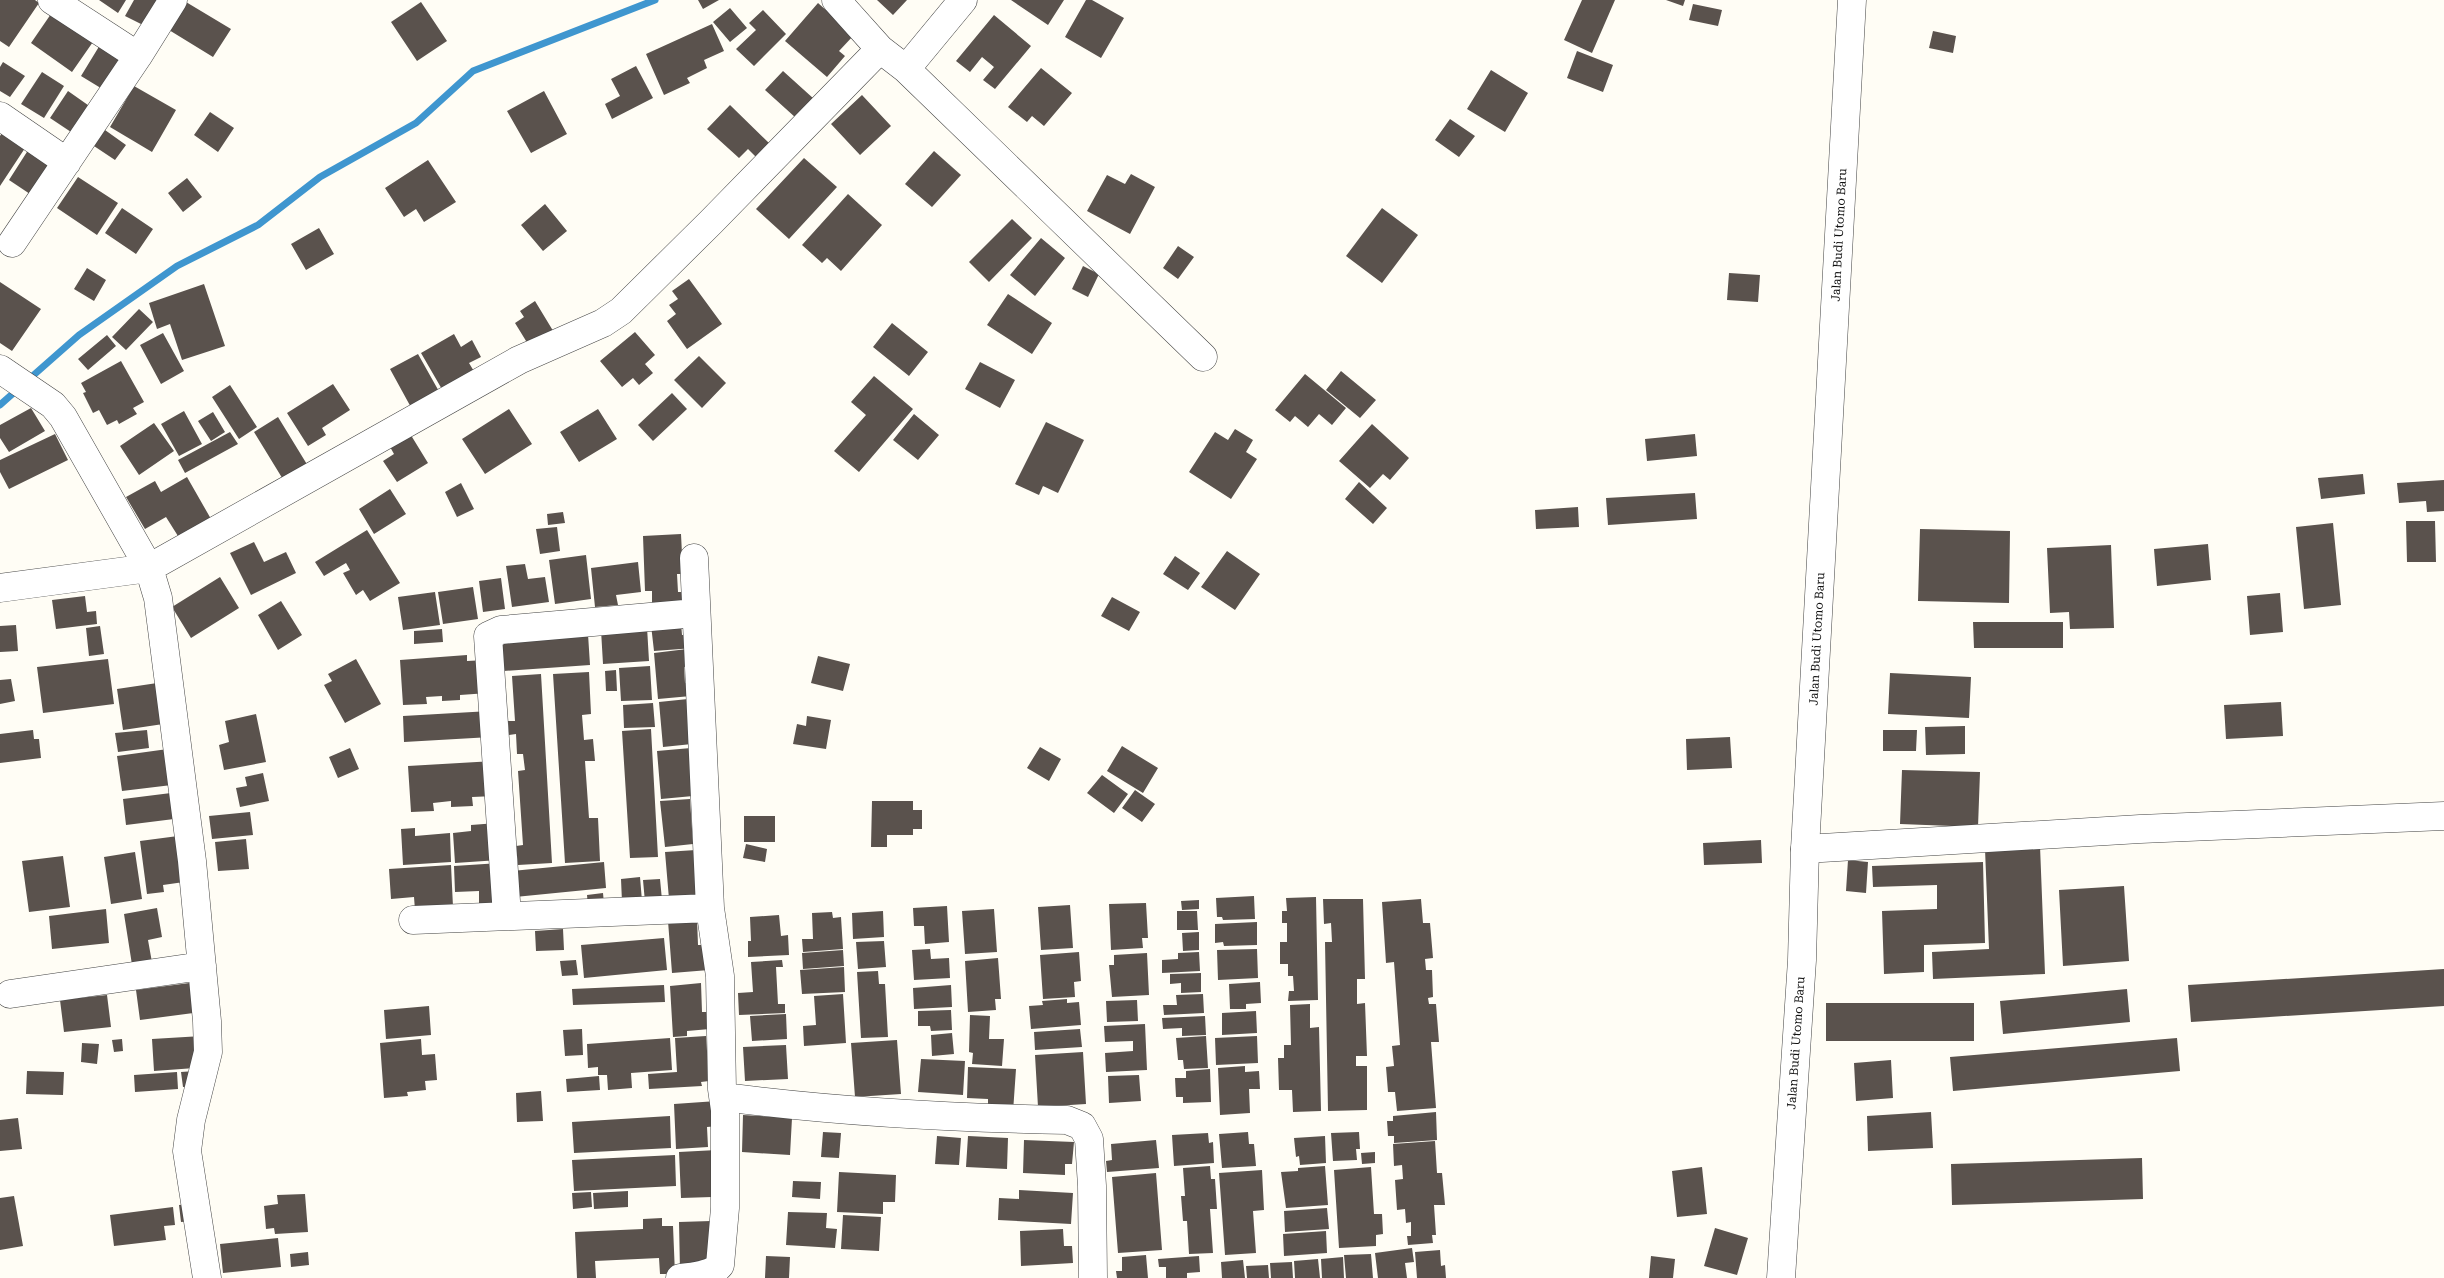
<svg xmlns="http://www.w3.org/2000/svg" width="2444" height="1278" font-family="'Roboto Serif',serif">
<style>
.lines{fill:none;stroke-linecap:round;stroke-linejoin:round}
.stream{stroke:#3f96cf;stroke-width:7}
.building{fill:#5a524d}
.minor-casing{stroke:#444;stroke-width:29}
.tertiary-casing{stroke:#444;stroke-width:29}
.minor{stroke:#fff;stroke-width:28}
.tertiary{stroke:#fff;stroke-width:28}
.labels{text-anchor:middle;stroke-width:5;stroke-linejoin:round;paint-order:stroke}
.street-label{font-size:12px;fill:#111;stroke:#fff}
</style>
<rect width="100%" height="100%" fill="#fffdf5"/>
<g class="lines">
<path class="stream" d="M28,380L79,335L177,266L258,225L320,177L416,123L473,71L655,0
M0,405L18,389"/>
</g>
<path class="building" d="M0,0H35L39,3L9,47L0,41Z
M99,0H126L118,13Z
M134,0H163L149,28L125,16Z
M698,0H719L703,9Z
M877,0H907L893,15Z
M1011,0H1064L1048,25Z
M1086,0H1092L1124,18L1101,58L1065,37Z
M1582,0H1615L1592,53L1564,40Z
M1666,0H1685L1683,6Z
M186,2L231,29L213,57L169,30Z
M421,2L447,41L417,61L391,22Z
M818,3L854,35L839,51L845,56L827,77L785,41Z
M1693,4L1722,10L1718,26L1689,20Z
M730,8L747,28L730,42L713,22Z
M763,10L786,34L754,66L736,49L756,30L749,23Z
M53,11L95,39L72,72L31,43Z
M994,15L1031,46L995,89L983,80L994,67L982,57L970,72L956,61Z
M712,24L724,51L704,60L707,68L687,78L690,83L664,95L646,54Z
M1933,31L1956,36L1953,53L1929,48Z
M103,40L126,55L104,90L81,76Z
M1577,51L1613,65L1603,92L1567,78Z
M3,62L25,76L10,97L0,91V67Z
M636,66L653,98L612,119L605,104L620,96L611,79Z
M1041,68L1072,93L1044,126L1032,116L1027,122L1008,107Z
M1491,70L1528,93L1505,132L1467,109Z
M783,71L814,99L796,118L765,90Z
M42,72L64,86L44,118L21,104Z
M134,86L176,110L152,152L110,127Z
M68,91L95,110L77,136L50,118Z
M544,91L567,134L531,153L507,111Z
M862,95L891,126L860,155L831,124Z
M730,105L769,143L756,157L748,149L739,158L707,129Z
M210,112L234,128L218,152L194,135Z
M1450,119L1475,136L1459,157L1435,140Z
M6,126L29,142L0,186V136Z
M105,130L126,145L115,160L94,146Z
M32,144L60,161L36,198L9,180Z
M934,151L961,175L932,207L905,184Z
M804,158L837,187L789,239L756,209Z
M428,160L456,202L424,222L416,209L404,217L385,188Z
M1131,174L1155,187L1130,234L1087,211L1107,175L1125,184Z
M78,177L118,203L97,235L57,208Z
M187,178L202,197L183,212L168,193Z
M848,194L882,225L841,271L827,258L822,263L802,245Z
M545,204L567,231L543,251L521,225Z
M122,208L153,229L136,254L105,233Z
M1382,208L1418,235L1382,283L1346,256Z
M1012,219L1032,238L989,282L969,262Z
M319,228L334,254L306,270L291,244Z
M1041,238L1065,258L1035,296L1010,275Z
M1178,246L1194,257L1178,279L1163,268Z
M1083,266L1099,274L1088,297L1072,289Z
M87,268L106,280L94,301L74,289Z
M1729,273L1760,275L1758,302L1727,300Z
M689,279L722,324L687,349L667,321L676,314L669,305L678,299L672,291Z
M0,282L41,309L12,351L0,343Z
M204,284L225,346L182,360L170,324L157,329L149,303Z
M1008,294L1052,323L1032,354L987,325Z
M535,301L555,334L531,349L515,323L524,317L520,311Z
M139,309L153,322L126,350L112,337Z
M892,323L928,352L909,376L873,347Z
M635,332L655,355L645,364L653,373L639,385L633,378L622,387L600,361Z
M163,333L184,371L161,384L140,345Z
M454,334L461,347L472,340L481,357L469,363L475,373L443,391L421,353Z
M107,335L116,346L88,370L78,359Z
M418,354L441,395L413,411L390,369Z
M699,356L726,383L702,408L674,380Z
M121,361L144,402L133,408L137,414L119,424L117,420L107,425L99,410L93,413L83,393L86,392L81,383Z
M980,362L1015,380L1000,408L965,389Z
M1341,371L1376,400L1360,418L1326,390Z
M1305,374L1346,408L1332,425L1319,414L1308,427L1295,416L1290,422L1275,410Z
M874,376L913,409L859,472L834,451L866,415L851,402Z
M333,384L350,410L322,428L326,435L308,446L287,413Z
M230,385L257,427L239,439L212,397Z
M672,393L687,409L653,441L638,425Z
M31,408L45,431L9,452L0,438V425Z
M509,409L532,444L485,474L462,439Z
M598,409L617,439L579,462L560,432Z
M184,411L202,444L179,456L161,424Z
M213,412L225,432L211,441L198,421Z
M914,414L939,435L918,460L893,440Z
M278,417L308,466L284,481L254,432Z
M1046,422L1084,440L1058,493L1043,486L1039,495L1015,484Z
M154,423L174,451L139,475L120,446Z
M1372,424L1409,458L1390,480L1383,474L1370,488L1339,461Z
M1235,429L1253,440L1246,452L1257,459L1231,499L1189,472L1215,432L1228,440Z
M230,432L238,444L185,473L178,460Z
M409,432L428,463L397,482L383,461L394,454L389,445Z
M55,434L68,460L9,489L0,472V460Z
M1695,434L1697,456L1647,461L1645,439Z
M2363,474L2365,494L2321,499L2318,478Z
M187,477L215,526L183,544L166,517L145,529L126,497L155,481L161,492Z
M2444,480V511L2427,512L2426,501L2399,503L2397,483Z
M1359,482L1387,508L1373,524L1345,499Z
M461,483L474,509L457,517L445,492Z
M390,489L406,514L374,534L359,509Z
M1695,493L1697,519L1608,525L1606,498Z
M1578,507L1579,527L1536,529L1535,510Z
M563,512L565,523L548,525L547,514Z
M2406,521H2435L2436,562H2407Z
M2333,523L2341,605L2304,609L2296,527Z
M557,527L560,551L540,554L536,529Z
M1920,529L2010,531L2009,603L1918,601Z
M367,530L400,583L370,601L363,590L356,595L343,573L350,570L346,563L324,576L315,562Z
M681,534L683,574H677L678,592H683L684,603L652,604V591H645L643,536Z
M254,542L264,562L286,552L296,573L251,595L230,553Z
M2208,544L2211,580L2157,586L2154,549Z
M2111,545L2114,628L2070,629L2069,612L2050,613L2047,548Z
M1227,551L1260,574L1235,610L1201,587Z
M586,555L591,599L555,604L549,560Z
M1175,556L1200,573L1188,590L1163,574Z
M638,562L641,592L616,595L618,605L595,607L591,568Z
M525,564L528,579L545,577L549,602L512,607L506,566Z
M220,577L239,608L191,638L172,607Z
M501,578L505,609L483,612L479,581Z
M473,587L478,619L443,624L438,592Z
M435,592L440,625L403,630L398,597Z
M2280,593L2283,632L2250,635L2247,596Z
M85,596L87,612L96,611L97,624L56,629L52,600Z
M1112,597L1140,612L1129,631L1101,616Z
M281,601L302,635L278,650L258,615Z
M1973,622H2063V648H1974Z
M681,623L682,635L693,634L694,648L654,651L651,625Z
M16,625L18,651L0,652V626Z
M100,626L104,654L89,656L86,628Z
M647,627L649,661L603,664L601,630Z
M442,629L443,642L414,644V631Z
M588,634L590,665L504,671L502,639Z
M687,649L689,666L684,667L685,683H690L691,696L658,699L654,653Z
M467,655V661L486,660L488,693L460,695V700L442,701V696L426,697L427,704L403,705L400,660Z
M818,656L850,664L843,691L811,683Z
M108,659L114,704L43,713L37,667Z
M356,659L381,704L345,723L324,685L332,681L328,674Z
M650,666L652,700L621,701L619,668Z
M616,670L617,691H606L605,671Z
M589,672L591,714L582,715L584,740L593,739L595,761H585L589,818H598L600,861L565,863L553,674Z
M1890,673L1971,677L1969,718L1888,714Z
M541,674L552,863L518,865L516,846L523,845L518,771L525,770L523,754H517L516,734L509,735L508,721H515L512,676Z
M11,679L15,701L0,704V680Z
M164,682L170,723L123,730L117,689Z
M688,699L692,744L663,747L659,702Z
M2281,702L2283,736L2226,739L2224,705Z
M653,703L655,727L624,728L623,705Z
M490,711L491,737L404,742L403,716Z
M256,714L266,762L224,770L219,745L229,742L225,721Z
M807,716L831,720L826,749L793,744L797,724L806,726Z
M1965,726V754L1926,755L1925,727Z
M651,729L658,857L630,858L622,731Z
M33,730L34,739H39L41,758L0,763V734Z
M147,730L149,748L118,752L115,733Z
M1883,730H1917L1916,751H1883Z
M1730,737L1732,768L1687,770L1686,739Z
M1122,746L1158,768L1143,793L1107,771Z
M1040,747L1061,759L1049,781L1027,768Z
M175,748L180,784L122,791L117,756Z
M350,748L359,769L338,778L329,757Z
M691,748L693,796L661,799L657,751Z
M494,761L495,796L472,797L473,806L451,807V801L433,803L434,811L411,812L408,766Z
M1902,770L1980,772L1978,827L1900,824Z
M263,773L269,801L240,807L236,788L247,786L245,777Z
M1102,775L1128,794L1114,813L1087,793Z
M1135,790L1155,804L1142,822L1122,808Z
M179,792L182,818L126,825L123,799Z
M690,799L693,844L665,847L660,801Z
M872,801H913V810H922V829H913V835H887V847H871Z
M250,812L253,835L212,839L209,816Z
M744,816H775V842H744Z
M497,823L499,860L455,863L453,833L471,831V825Z
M415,828V836L450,833L451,862L403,865L401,829Z
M178,836L184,882L163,885L164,892L147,894L140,841Z
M246,839L249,869L218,871L215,842Z
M1761,840L1762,863L1704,865L1703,843Z
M746,844L767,849L765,862L743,858Z
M2040,846L2045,974L1933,979L1932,952L1989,949L1985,849Z
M696,850L698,896L669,899L665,852Z
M135,852L142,899L111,904L104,857Z
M63,856L70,907L29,912L22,861Z
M1848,860L1868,862L1866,893L1846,891Z
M604,862L606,888L515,897L512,871Z
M1983,862L1985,943L1924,945V972L1884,974L1882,911L1937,909V885L1873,887L1872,866Z
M500,863L494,905L479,906V891L455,892L454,866Z
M451,865L453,907L415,910L414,897L391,899L389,869Z
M640,877L642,901L622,902L621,879Z
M660,879L662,900L645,902L643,880Z
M2124,886L2129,961L2063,966L2059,890Z
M603,893L604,904L588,906L587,895Z
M1254,896L1255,919L1223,920L1222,917H1217L1216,898Z
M1316,897L1318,1000L1288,1001L1289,991H1294L1293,976H1288V964H1280V942H1287V923H1282V911H1287L1286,898Z
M1323,899H1363L1365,979H1357V1004L1365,1003L1367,1056H1356V1066H1367V1110L1328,1111L1325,942H1332L1331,923L1324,924Z
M1421,899L1423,923H1430L1433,958L1425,959L1426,970H1432L1433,997L1428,998L1429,1004H1436L1439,1042H1431L1436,1108L1397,1111L1395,1092H1388L1386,1067L1394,1066L1392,1046L1400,1045L1394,962L1386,963L1382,902Z
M1199,900V909L1182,910L1181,901Z
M1146,903L1148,938H1142L1143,948L1111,950L1109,904Z
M1070,905L1073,948L1041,950L1038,907Z
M947,906L949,942L925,944L924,926H914L913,908Z
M157,908L162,937L148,940L153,968L133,971L124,914Z
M106,909L109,943L52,949L49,916Z
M994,909L997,952L965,954L962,911Z
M883,911L884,937L853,939L852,913Z
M1177,911H1197L1198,930H1177Z
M832,912L833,918L841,917L843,949L803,952L802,939H813L812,913Z
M779,915L781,936L788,935L789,955L748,957V941H751L750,917Z
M697,919L698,945H707L709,970L672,973L668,921Z
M1257,922V945L1224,946L1223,942L1215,943V924Z
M563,929L564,950L536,951L535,931Z
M1199,932V950L1183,951L1182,933Z
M664,938L667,970L584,978L581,945Z
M884,941L886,967L858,969L856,942Z
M930,949L931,959L949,958L950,978L914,980L912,950Z
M1257,949L1258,978L1218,980L1217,950Z
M843,950L844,966L803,969L802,953Z
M1079,952L1081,981L1074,982L1075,997L1043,999L1040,955Z
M1199,952L1200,971L1162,973V960L1178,959V953Z
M1147,953L1149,995L1112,997L1109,965H1114V955Z
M998,958L1001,999H995L996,1010L968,1012L965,961Z
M576,960L578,975L562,976L560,961Z
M782,960L783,967H776L778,1004H785V1013L739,1015L738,993L753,992L751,962Z
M844,967L845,992L802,994L800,970Z
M2444,969V1006L2191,1022L2188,985Z
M878,971L879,984H885L888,1037L861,1038L857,972Z
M1201,973V992L1181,993V983L1170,984V974Z
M197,982L201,1012L140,1020L136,990Z
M1260,982L1261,1003L1246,1004V1009H1230L1229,984Z
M701,983L702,1012H709L710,1029L687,1031V1036L673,1037L670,986Z
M664,985L665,1002L573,1005L572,989Z
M951,985L952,1007L914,1009L913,988Z
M2127,989L2130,1022L2003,1034L2000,1001Z
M843,994L846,1043L804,1046L803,1026L816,1025L814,996Z
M1203,994L1204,1013L1164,1015L1163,1005H1177L1176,995Z
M107,995L111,1027L64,1032L60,1000Z
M1067,999V1003L1079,1002L1081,1025L1031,1029L1029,1006L1043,1005L1042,1001Z
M1137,1000L1138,1021L1107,1022L1106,1001Z
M1826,1003H1974V1041H1826Z
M1310,1004V1028L1319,1027L1321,1111L1293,1112L1292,1090H1279L1278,1058H1284V1045H1291L1290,1005Z
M429,1006L431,1035L386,1039L384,1010Z
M951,1010L952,1030L931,1031L930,1026H918V1011Z
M1256,1011L1257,1033L1222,1035V1013Z
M786,1014L787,1039L752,1041L750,1016Z
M970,1015L990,1016L989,1039H1004L1002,1066L972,1064L973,1053L969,1052Z
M1205,1016L1206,1035L1182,1036V1028L1163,1029L1162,1018Z
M1145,1024L1147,1070L1106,1072L1105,1053L1133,1051V1041L1105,1042L1104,1026Z
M582,1029L583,1055L565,1056L563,1030Z
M1080,1029L1082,1047L1035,1050L1034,1032Z
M952,1033L954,1054L932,1056L931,1035Z
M202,1036L195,1068L154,1071L152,1039Z
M706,1036L709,1081L701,1082L702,1086L649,1089L648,1074L677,1072L675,1038Z
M1206,1036L1208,1068L1184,1069L1183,1060H1178L1176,1038Z
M1257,1036L1258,1063L1216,1065L1215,1038Z
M670,1038L672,1070L631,1073L632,1088L608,1090L607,1075H598V1067L588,1068L587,1044Z
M2177,1038L2180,1071L1953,1091L1950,1057Z
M122,1039L123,1051L114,1052L112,1040Z
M421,1039L422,1055L435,1054L437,1080L425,1081L426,1090L407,1092L408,1096L384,1098L380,1043Z
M897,1040L901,1094L855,1097L851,1043Z
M82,1043L99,1044L97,1064L81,1062Z
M786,1045L788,1079L745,1081L743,1047Z
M1083,1052L1086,1104L1038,1107L1035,1055Z
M921,1059L965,1061L963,1095L918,1092Z
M1891,1060L1893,1098L1856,1101L1854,1063Z
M1245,1066V1072L1259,1071L1260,1089H1249L1250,1113L1220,1115L1218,1068Z
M968,1067L1016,1069L1013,1112L988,1110V1099L967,1098Z
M1210,1069L1211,1102L1183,1103V1097H1176L1175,1078H1186V1071Z
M27,1071L64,1072L63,1095L26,1094Z
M195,1071L196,1086L183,1087L181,1072Z
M177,1072L178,1089L135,1092L134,1075Z
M1139,1075L1141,1101L1109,1103L1108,1076Z
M599,1076L600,1090L567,1092L566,1079Z
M541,1091L543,1121L517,1122L516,1093Z
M717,1101L719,1126L707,1127L708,1147L676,1149L674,1104Z
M1436,1112L1437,1140L1394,1143V1136H1388L1387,1121H1393V1116Z
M1931,1112L1933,1148L1868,1151L1867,1116Z
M743,1115L792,1118L790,1155L742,1152Z
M670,1116L671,1148L574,1153L572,1122Z
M18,1118L22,1149L0,1151V1120Z
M823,1132L841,1133L839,1158L821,1157Z
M1248,1132L1249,1144H1254L1256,1166L1222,1168L1219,1134Z
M1359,1132L1360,1149H1356L1357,1160L1333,1161L1331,1133Z
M1208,1133L1209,1143L1213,1142L1214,1163L1174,1166L1172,1135Z
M937,1136L961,1138L959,1165L935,1164Z
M968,1136L1008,1138L1007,1169L966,1167Z
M1325,1136L1326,1163L1300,1165L1299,1156L1296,1157L1294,1138Z
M1024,1140L1074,1142L1072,1164H1065V1175L1023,1173Z
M1156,1140L1159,1168L1107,1172L1106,1161L1112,1160L1111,1144Z
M1435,1141L1437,1173H1442L1445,1205H1434L1436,1235H1432L1433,1243L1408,1245L1407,1236H1411V1222L1406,1223L1405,1209L1397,1210L1395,1180L1403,1179L1402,1165L1394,1166L1393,1144Z
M717,1150L712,1197L681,1198L679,1152Z
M1375,1152V1163L1362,1164L1361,1153Z
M675,1155L676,1186L574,1191L572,1160Z
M2142,1158L2143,1199L1952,1205L1951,1164Z
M1210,1166L1211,1179H1215L1217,1209H1210L1213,1253L1189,1254L1187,1221H1183L1181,1196H1185L1183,1168Z
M1325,1166L1328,1205L1286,1208L1281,1172L1298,1171V1168Z
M1371,1167L1374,1214H1382L1383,1234L1376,1235V1246L1339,1248L1334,1170Z
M1702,1167L1707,1214L1677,1217L1672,1171Z
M1262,1170L1264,1210L1253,1211L1256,1253L1225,1255L1219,1173Z
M839,1172L896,1175L895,1202H883V1214L837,1212Z
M1156,1173L1162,1250L1118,1253L1112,1177Z
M793,1181L821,1182L820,1199L792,1197Z
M1019,1190L1073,1193L1071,1224L998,1220L999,1198L1019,1199Z
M628,1191V1207L594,1209L593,1193Z
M591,1192L592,1207L573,1209L572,1193Z
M305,1194L308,1232L275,1234L274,1228L266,1229L264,1206L278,1204L277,1195Z
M14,1196L23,1246L0,1250V1198Z
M191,1204L193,1221L181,1222L179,1205Z
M173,1207L175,1225L164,1226L166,1240L114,1246L110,1215Z
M1327,1208L1329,1229L1285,1232L1284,1211Z
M788,1212L827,1213L826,1228L837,1229L835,1248L786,1245Z
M843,1215L881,1217L879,1251L841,1249Z
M662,1218V1226H673L675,1274H660L659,1258L595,1261L596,1278H577L575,1232L643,1229V1219Z
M711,1221L712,1270L680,1271L679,1222Z
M1715,1228L1748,1238L1737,1275L1704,1266Z
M1063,1229L1064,1246H1072L1073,1263L1021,1266L1020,1231Z
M1326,1231L1327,1253L1284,1256L1283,1234Z
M278,1238L281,1267L223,1273L220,1244Z
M1412,1248L1414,1262L1405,1263L1407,1278H1378L1375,1253Z
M1440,1250L1441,1266L1445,1265L1446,1278H1417L1415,1252Z
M308,1252L309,1265L291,1267L290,1254Z
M1371,1254L1373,1278H1346L1344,1255Z
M1146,1255L1148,1278H1117L1116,1271H1122V1257Z
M766,1256L790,1257L789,1278H765Z
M1199,1256L1200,1272L1187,1273V1278H1166V1267H1159L1158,1259Z
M1651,1256L1675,1259L1673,1278H1649Z
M1343,1257L1344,1278H1322L1321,1259Z
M1318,1259L1320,1278H1295L1294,1261Z
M1243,1260L1245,1278H1222L1221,1262Z
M1292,1262L1293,1278H1271L1270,1263Z
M1268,1265L1269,1278H1247L1246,1266Z"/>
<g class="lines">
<defs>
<path id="minor" d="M52,0L138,56
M836,0L880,49L906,69L1203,357
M906,69L963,0
M0,116L67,162
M12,243L138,56L173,0
M0,369L53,405L63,417L149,568L158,598L192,861L207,1021L208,1052L191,1120L187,1151L207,1278
M0,588L149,568L519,360L603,323L621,311L711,222L880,49
M1805,849L2140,829L2444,816
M507,916L488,636L501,630L696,613
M413,920L710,908
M10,994L202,966
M724,1097C838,1112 952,1118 1067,1120L1082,1126L1089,1139L1092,1186L1093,1278
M680,1278C693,1276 711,1276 720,1265L725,1208V1110L722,1089L720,976L710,908L694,558"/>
<path id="tertiary" d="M1781,1278L1802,960L1805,849L1852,0"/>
</defs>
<use href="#minor" class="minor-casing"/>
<use href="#tertiary" class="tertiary-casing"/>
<use href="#minor" class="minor"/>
<use href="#tertiary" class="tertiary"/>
</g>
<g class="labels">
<g class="street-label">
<text transform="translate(1839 235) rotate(-87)" y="4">Jalan Budi Utomo Baru</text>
<text transform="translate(1817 639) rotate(-87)" y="4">Jalan Budi Utomo Baru</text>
<text transform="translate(1796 1043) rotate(-86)" y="4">Jalan Budi Utomo Baru</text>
</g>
</g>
</svg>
